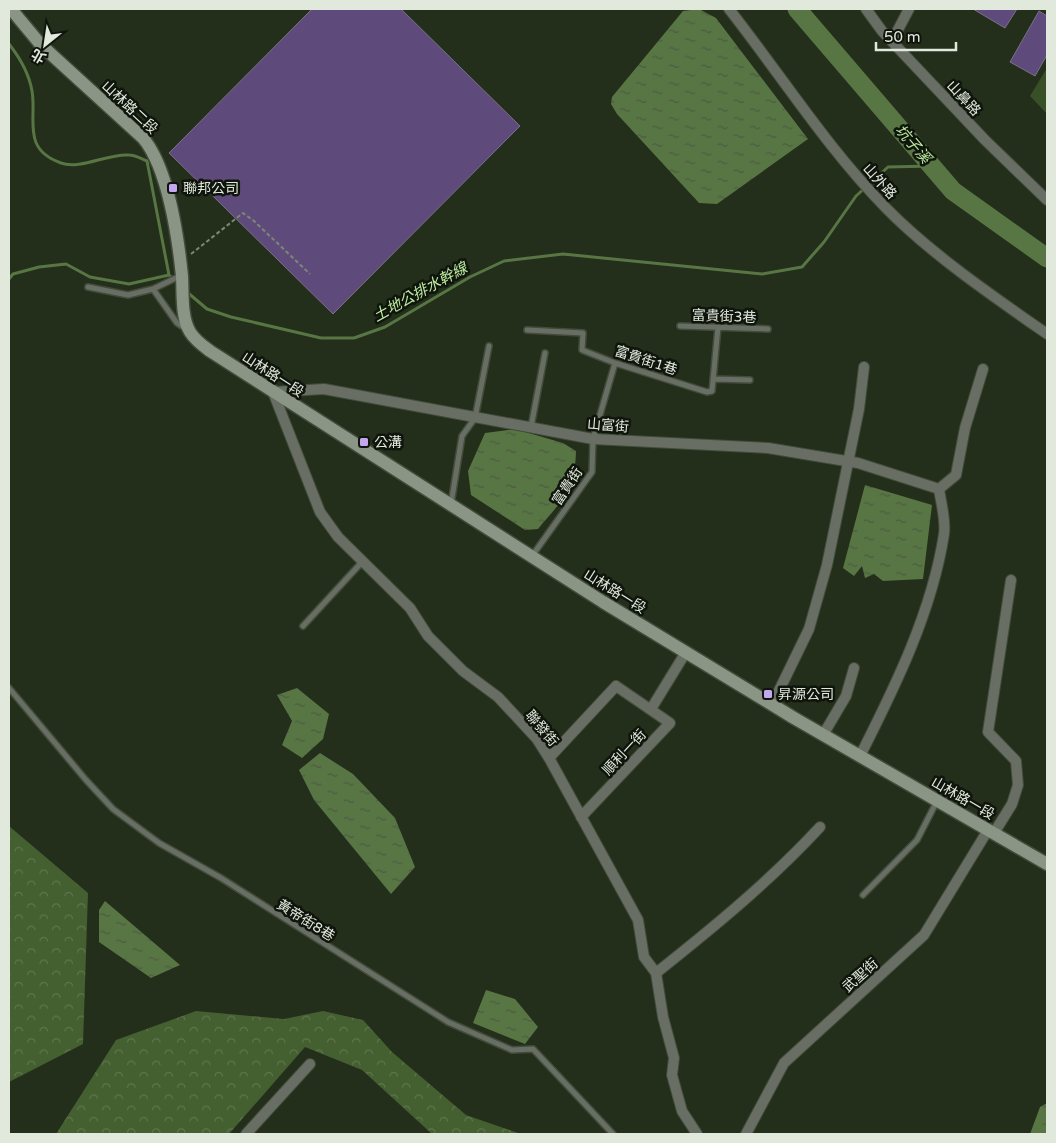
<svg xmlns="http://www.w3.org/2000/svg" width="1056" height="1143" font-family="'Varela Round','Noto Sans TC',sans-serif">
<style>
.forest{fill:url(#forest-crowns)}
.park{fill:#385026}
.water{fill:url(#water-ripples)}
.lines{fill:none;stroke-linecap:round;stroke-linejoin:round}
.stream{stroke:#587544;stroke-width:3}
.river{stroke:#587544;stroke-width:19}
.building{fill:#5e4b7b;stroke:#797188}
.service-casing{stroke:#414c3a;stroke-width:8}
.minor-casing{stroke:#414c3a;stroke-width:12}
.secondary-casing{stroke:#414c3a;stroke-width:15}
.path{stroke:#7d8777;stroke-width:2;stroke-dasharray:4 2.5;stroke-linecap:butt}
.service{stroke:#686e64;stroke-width:5}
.minor{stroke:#686e64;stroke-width:10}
.secondary{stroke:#8b9585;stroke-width:12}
.poi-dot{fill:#c4a7f1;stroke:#0f150c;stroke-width:2}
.labels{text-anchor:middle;stroke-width:5;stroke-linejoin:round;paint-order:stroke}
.street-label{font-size:14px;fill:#e1e9dc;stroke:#0f150c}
.poi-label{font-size:14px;fill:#e1e9dc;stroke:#0f150c;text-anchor:start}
.water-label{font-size:15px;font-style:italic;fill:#beeba0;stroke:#0f150c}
</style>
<defs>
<pattern id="forest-crowns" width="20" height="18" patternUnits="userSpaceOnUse" patternTransform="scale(1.25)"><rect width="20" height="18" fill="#445f30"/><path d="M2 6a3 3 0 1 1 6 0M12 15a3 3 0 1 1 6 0" fill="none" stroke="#5f764d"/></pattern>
<pattern id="water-ripples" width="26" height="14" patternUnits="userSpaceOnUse" patternTransform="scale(1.25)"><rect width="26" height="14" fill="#587544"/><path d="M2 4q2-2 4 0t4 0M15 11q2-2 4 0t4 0" fill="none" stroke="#4d5b43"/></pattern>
</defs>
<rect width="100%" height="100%" fill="#232e1b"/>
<path class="forest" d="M9,826L88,893L83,1044L9,1082Z
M196,1011L284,1019L323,1011L363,1020L392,1052L466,1115L521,1134H432L362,1070L305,1047L229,1134H56L116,1040Z"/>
<path class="park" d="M1047,68V114L1030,96Z"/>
<path class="water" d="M699,9L716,18L808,139L717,204L699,203L617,114L611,104L612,97L683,11Z
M515,429L563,443L576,451C575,491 562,500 538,529L525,530L471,495L468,471L485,433Z
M865,485L932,505L923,579L883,581L874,574L865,578L862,566L854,576L843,568Z
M297,688L329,714L323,739L302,758L282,745L292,721L277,695Z
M320,753L353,774L395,818L415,867L391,894L314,800L299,770Z
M105,901L180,965L151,978L99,942V910Z
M486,990L515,999L538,1027L525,1044L473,1023Z
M1047,1103V1134H1030L1040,1107Z"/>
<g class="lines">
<path class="stream" d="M9,44C20,58 29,73 32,91C37,119 21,149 61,163C80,170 109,153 129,155C135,155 142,159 147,161L169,275L179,284
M9,279L13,274L39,267L66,264L90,277L129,284L169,275
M187,292L207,309L231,317L321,338H354L385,327L470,277L504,261L563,254L762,274L802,267L824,242L856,196L888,167L932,166"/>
<path class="river" d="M797,9L953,191L1047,258"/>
</g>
<path class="building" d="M312,9H401L520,126L333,314L169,153Z
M973,9H1017L1005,28Z
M1039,11L1047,16V55L1035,76L1010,62Z"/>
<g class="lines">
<defs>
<path id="service" d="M88,287L128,295L153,289L180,276
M153,289L177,323L186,329
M680,326L768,329
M527,330L583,333L582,350L615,363L707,392L712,391L718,327
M713,379L750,380
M531,427L545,353
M451,504L462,436L475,418L489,346
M532,556L592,472L593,439L615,363
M303,626L362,562
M9,688L86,780L113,809L159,843L221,878L448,1022L512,1050L533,1049L613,1134
M863,895L917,840L937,801"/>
<path id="minor" d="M729,9C781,75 827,148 886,208C931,254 994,297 1047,334
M866,9L882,31L985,140L1047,200
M892,41L909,9
M772,705L809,629L827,565L859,409L864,367
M651,709L686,652
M823,735L846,696L854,668
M860,756C895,687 932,612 944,534C946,520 941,503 939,489L956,475L965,428L983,369
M549,758L616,686L670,723L581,817
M994,833L1012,804L1018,785L1016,761L988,732L1011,580
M656,973C714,927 770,881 820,827
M246,1134L310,1064
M697,1134L682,1111L672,1075L674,1058L663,1017L656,973L644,957L638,920L549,758L537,739L498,697L463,671L428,636L410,608L338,537L320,512L273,392L324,389L593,439L768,448L858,463L939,489
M746,1134L784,1063L924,935L988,830"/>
<path id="secondary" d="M11,9L41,45L143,138C168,168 178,237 182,276C183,293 181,317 190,332C195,340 203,346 210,351L603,602L794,718L1047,864"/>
</defs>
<use href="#service" class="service-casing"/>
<use href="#minor" class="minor-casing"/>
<use href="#secondary" class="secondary-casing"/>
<path class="path" d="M191,254L243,213L254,221L310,274"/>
<use href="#service" class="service"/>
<use href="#minor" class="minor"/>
<use href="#secondary" class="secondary"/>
</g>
<g class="poi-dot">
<rect x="168" y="183" width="10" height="10" rx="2.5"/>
<rect x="359" y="437" width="10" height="10" rx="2.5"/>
<rect x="763" y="689" width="10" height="10" rx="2.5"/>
</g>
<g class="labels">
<g class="street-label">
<text transform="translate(964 98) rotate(47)" y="5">山鼻路</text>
<text transform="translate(130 107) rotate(43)" y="5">山林路二段</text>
<text transform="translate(880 181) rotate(48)" y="5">山外路</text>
<text transform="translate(724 316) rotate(2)" y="5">富貴街3巷</text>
<text transform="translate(646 360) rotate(18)" y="5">富貴街1巷</text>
<text transform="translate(273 374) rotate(33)" y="5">山林路一段</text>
<text transform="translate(608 425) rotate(5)" y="5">山富街</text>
<text transform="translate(567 486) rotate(-56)" y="5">富貴街</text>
<text transform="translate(615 591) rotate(32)" y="5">山林路一段</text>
<text transform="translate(542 728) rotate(50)" y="5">聯發街</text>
<text transform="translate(624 752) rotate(-47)" y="5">順利一街</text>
<text transform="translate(963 798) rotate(30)" y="5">山林路一段</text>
<text transform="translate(306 920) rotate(32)" y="5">黃帝街8巷</text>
<text transform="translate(860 975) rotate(-42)" y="5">武聖街</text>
</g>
<g class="poi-label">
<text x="183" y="193">聯邦公司</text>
<text x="374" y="447">公溝</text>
<text x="778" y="699">昇源公司</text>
</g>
<g class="water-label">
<text transform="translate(913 144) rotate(49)" y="5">坑子溪</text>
<text transform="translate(420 292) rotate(-29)" y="5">土地公排水幹線</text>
</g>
</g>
<rect width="1056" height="1143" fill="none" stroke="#e1e9dc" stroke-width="20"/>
<g transform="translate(45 45) rotate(210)" stroke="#0f150c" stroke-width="4" paint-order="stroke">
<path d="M0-4L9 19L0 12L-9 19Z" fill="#e1e9dc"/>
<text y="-8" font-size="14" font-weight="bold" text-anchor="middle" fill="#e1e9dc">北</text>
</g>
<path d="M876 42v8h80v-8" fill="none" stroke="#e1e9dc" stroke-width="2.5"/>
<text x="884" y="42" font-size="15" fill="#e1e9dc" stroke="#0f150c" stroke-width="4" paint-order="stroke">50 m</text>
</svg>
